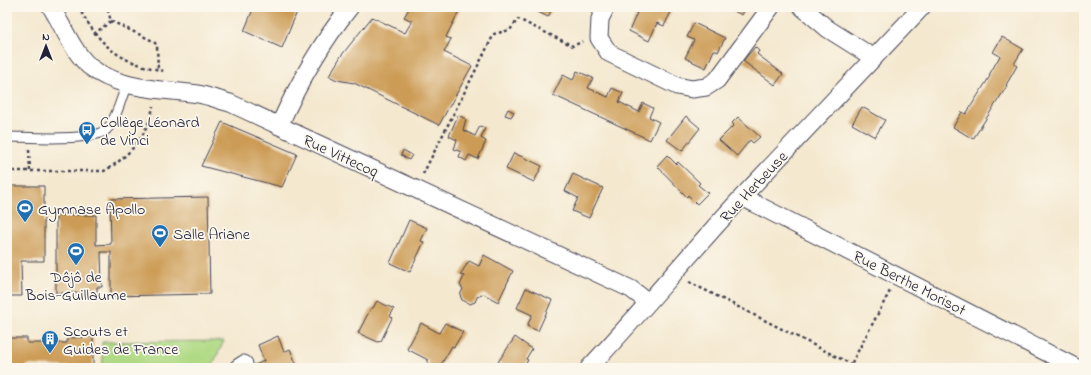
<svg xmlns="http://www.w3.org/2000/svg" width="1091" height="375" font-family="'Indie Flower',sans-serif">
<style>
.green{fill:#b0da85;stroke:#697e60}
.building{fill:#cc9b55}
.lines{fill:none;stroke-linecap:round;stroke-linejoin:round}
.service-casing{stroke:#424051;stroke-width:11}
.minor-casing{stroke:#424051;stroke-width:19}
.path{stroke:#424051;stroke-width:2.5;stroke-dasharray:3 3;stroke-linecap:butt}
.service{stroke:#fff;stroke-width:9}
.minor{stroke:#fff;stroke-width:17}
.labels{text-anchor:middle;stroke-width:3.5;stroke-linejoin:round;paint-order:stroke}
.poi-label{font-size:16px;fill:#22223b;stroke:#fbf7ec;text-anchor:start}
.street-label{font-size:16px;fill:#22223b;stroke:#fbf7ec}
</style>
<rect width="100%" height="100%" fill="#fbf7ec"/>
<filter id="ink" filterUnits="userSpaceOnUse"><feTurbulence type="fractalNoise" baseFrequency=".025" numOctaves="2"/><feDisplacementMap in="SourceGraphic" scale="8" xChannelSelector="R" yChannelSelector="G"/><feConvolveMatrix kernelMatrix="1 2 1 2 8 2 1 2 1" color-interpolation-filters="sRGB"/></filter>
<filter id="wash" filterUnits="userSpaceOnUse"><feTurbulence type="fractalNoise" baseFrequency=".012" numOctaves="4" result="noise"/><feDisplacementMap in="SourceGraphic" scale="16" xChannelSelector="R" yChannelSelector="G"/><feGaussianBlur stdDeviation="0.9" result="paint"/><feColorMatrix in="noise" values="0 0 0 0 0 0 0 0 0 0 0 0 0 0 0 0 0 1.4 0 .05"/><feComposite in="paint" operator="in"/></filter>
<g filter="url(#wash)">
<rect width="100%" height="100%" fill="#f4e8cf"/>
<path class="green" d="M224,341L211,368H103L102,342Z"/>
<g id="blocks">
<path class="building" d="M254,7H301L297,12L282,48L244,31Z
M410,7H461L446,37L451,39L444,52L472,66L439,125L354,83L337,80L329,76L341,56L372,17L405,33L412,21L404,17Z
M528,7H553L548,17Z
M635,7H661L671,12L664,26L657,23L649,41L629,31L637,13L633,11Z
M725,7H746L742,15Z
M694,23L725,38L718,52L714,50L706,68L685,58L694,40L687,37Z
M1002,37L1023,49L1014,64L1017,66L1006,85L1007,86L973,139L953,127L962,112L966,114L990,76L989,75L1000,56L993,52Z
M755,47L759,51L757,54L783,74L775,85L743,61Z
M577,71L593,78L588,88L608,97L612,88L623,93L619,102L639,112L643,103L653,108L649,117L659,122L650,140L553,95L563,75L573,80Z
M862,107L885,120L875,137L852,124Z
M508,109L514,112L511,117L505,115Z
M458,115L466,119L463,130L475,136L480,126L485,128L481,138L486,141L478,159L469,155L466,161L459,157L461,152L454,149L457,140L449,136Z
M686,116L700,128L682,151L667,140Z
M738,117L760,137L753,143L750,140L737,156L719,140L734,125L732,123Z
M222,122L297,154L282,187L201,166Z
M403,150L412,155L409,160L401,155Z
M514,153L542,166L534,182L506,169Z
M667,155L676,164L678,162L700,183L698,185L708,193L697,204L688,195L687,197L657,166Z
M573,174L603,188L589,218L572,211L578,198L565,191Z
M7,186H44V261H21L22,296H7Z
M208,197L210,294L111,296V252H101L102,287H97V293H56V215H96V245L111,244L110,199Z
M409,220L427,228L421,241L424,242L410,272L390,263Z
M484,255L513,271L498,302L484,294L477,297L475,302L470,304L462,300L460,295L463,289L460,285L464,276L460,275L469,261L479,266Z
M526,288L552,300L538,331L527,326L532,315L517,308Z
M377,301L394,309L390,316L392,318L381,341L378,342L358,333L371,308H373Z
M421,323L439,333L445,323L463,332L454,347L452,346L439,368L428,366V360L407,349Z
M278,336L284,352L290,349L298,368H248L264,361L258,345Z
M93,337V368L27,365V368H7V338H27V343H67V338Z
M515,337L532,349L526,359L528,360L524,367L521,366L520,368H506L498,362Z"/>
</g>
</g>
<g filter="url(#ink)">
<use href="#blocks" fill-opacity="0" stroke="#424051" stroke-width="1"/>
<g class="lines">
<defs>
<path id="service" d="M7,137C28,137 94,142 107,129C116,121 122,95 127,84"/>
<path id="minor" d="M51,7C63,26 72,50 89,66C118,90 163,89 198,94C208,96 219,100 230,103L631,289L648,302
M606,7L600,19L599,38L609,53L677,86L692,89L706,87L717,80L771,7
M802,7L828,29L874,58
M279,126C298,84 321,43 350,7
M742,197L1077,368
M238,368L244,364
M589,368C642,312 690,253 743,196C802,133 862,70 922,7"/>
</defs>
<use href="#service" class="service-casing"/>
<use href="#minor" class="minor-casing"/>
<path class="path" d="M78,7C102,47 116,61 164,71
M111,21L153,41L157,45L158,71
M94,34L111,21L108,11L110,7
M29,150L30,171
M7,171H104C128,158 149,134 153,106
M423,174L494,34L510,30L518,19L573,46L583,41
M689,282L851,364
M849,368L890,291"/>
<use href="#service" class="service"/>
<use href="#minor" class="minor"/>
</g>
</g>
<defs>
<symbol id="bus-pin" viewBox="-11 -11 22 30"><path d="M0 17L-7.5 6A9.5 9.5 0 1 1 7.5 6Z" fill="#1f6fb2" stroke="#fbf7ec"/><path d="M-5-6H5V4H4V6H2V4H-2V6H-4V4H-5ZM-3.5-4V0h7V-4ZM-3.5 1.2v1.5H-2V1.2ZM2 1.2v1.5H3.5V1.2Z" fill="#fff"/></symbol>
<symbol id="stadium-pin" viewBox="-11 -11 22 30"><path d="M0 17L-7.5 6A9.5 9.5 0 1 1 7.5 6Z" fill="#1f6fb2" stroke="#fbf7ec"/><path d="M0-5a6.5 5 0 1 0 0 10a6.5 5 0 1 0 0-10ZM-3.5-1.8h7v3.6h-7Z" fill="#fff"/></symbol>
<symbol id="building-pin" viewBox="-11 -11 22 30"><path d="M0 17L-7.5 6A9.5 9.5 0 1 1 7.5 6Z" fill="#1f6fb2" stroke="#fbf7ec"/><path d="M-4-6H4V6H1V3H-1V6H-4ZM-2.5-4.3h1.7v1.8h-1.7ZM.8-4.3h1.7v1.8H.8ZM-2.5-1h1.7V.8h-1.7ZM.8-1h1.7V.8H.8Z" fill="#fff"/></symbol>
</defs>
<g fill-rule="evenodd">
<use href="#bus-pin" x="77" y="120" width="20" height="27"/>
<use href="#stadium-pin" x="15" y="198" width="20" height="27"/>
<use href="#stadium-pin" x="150" y="223" width="20" height="27"/>
<use href="#stadium-pin" x="66" y="241" width="20" height="27"/>
<use href="#building-pin" x="40" y="329" width="20" height="27"/>
</g>
<g class="labels">
<g class="poi-label">
<text x="100" y="127">Collège Léonard<tspan x="100" dy="18">de Vinci</tspan></text>
<text x="38" y="214">Gymnase Apollo</text>
<text x="173" y="239">Salle Ariane</text>
<text x="76" y="282" text-anchor="middle">Dôjô de<tspan x="76" dy="18">Bois-Guillaume</tspan></text>
<text x="63" y="336">Scouts et<tspan x="63" dy="18">Guides de France</tspan></text>
</g>
<g class="street-label">
<text transform="translate(341 155) rotate(25)" y="6">Rue Vittecoq</text>
<text transform="translate(753 186) rotate(-47)" y="6">Rue Herbeuse</text>
<text transform="translate(910 282) rotate(27)" y="6">Rue Berthe Morisot</text>
</g>
</g>
<rect width="1091" height="375" fill="none" stroke="#fbf7ec" stroke-width="24"/>
<g transform="translate(46 46)" stroke="#fbf7ec" stroke-width="3" paint-order="stroke">
<path d="M0-3L7 15L0 10L-7 15Z" fill="#22223b"/>
<text y="-6" font-size="11" font-weight="bold" text-anchor="middle" fill="#22223b">N</text>
</g>
</svg>
